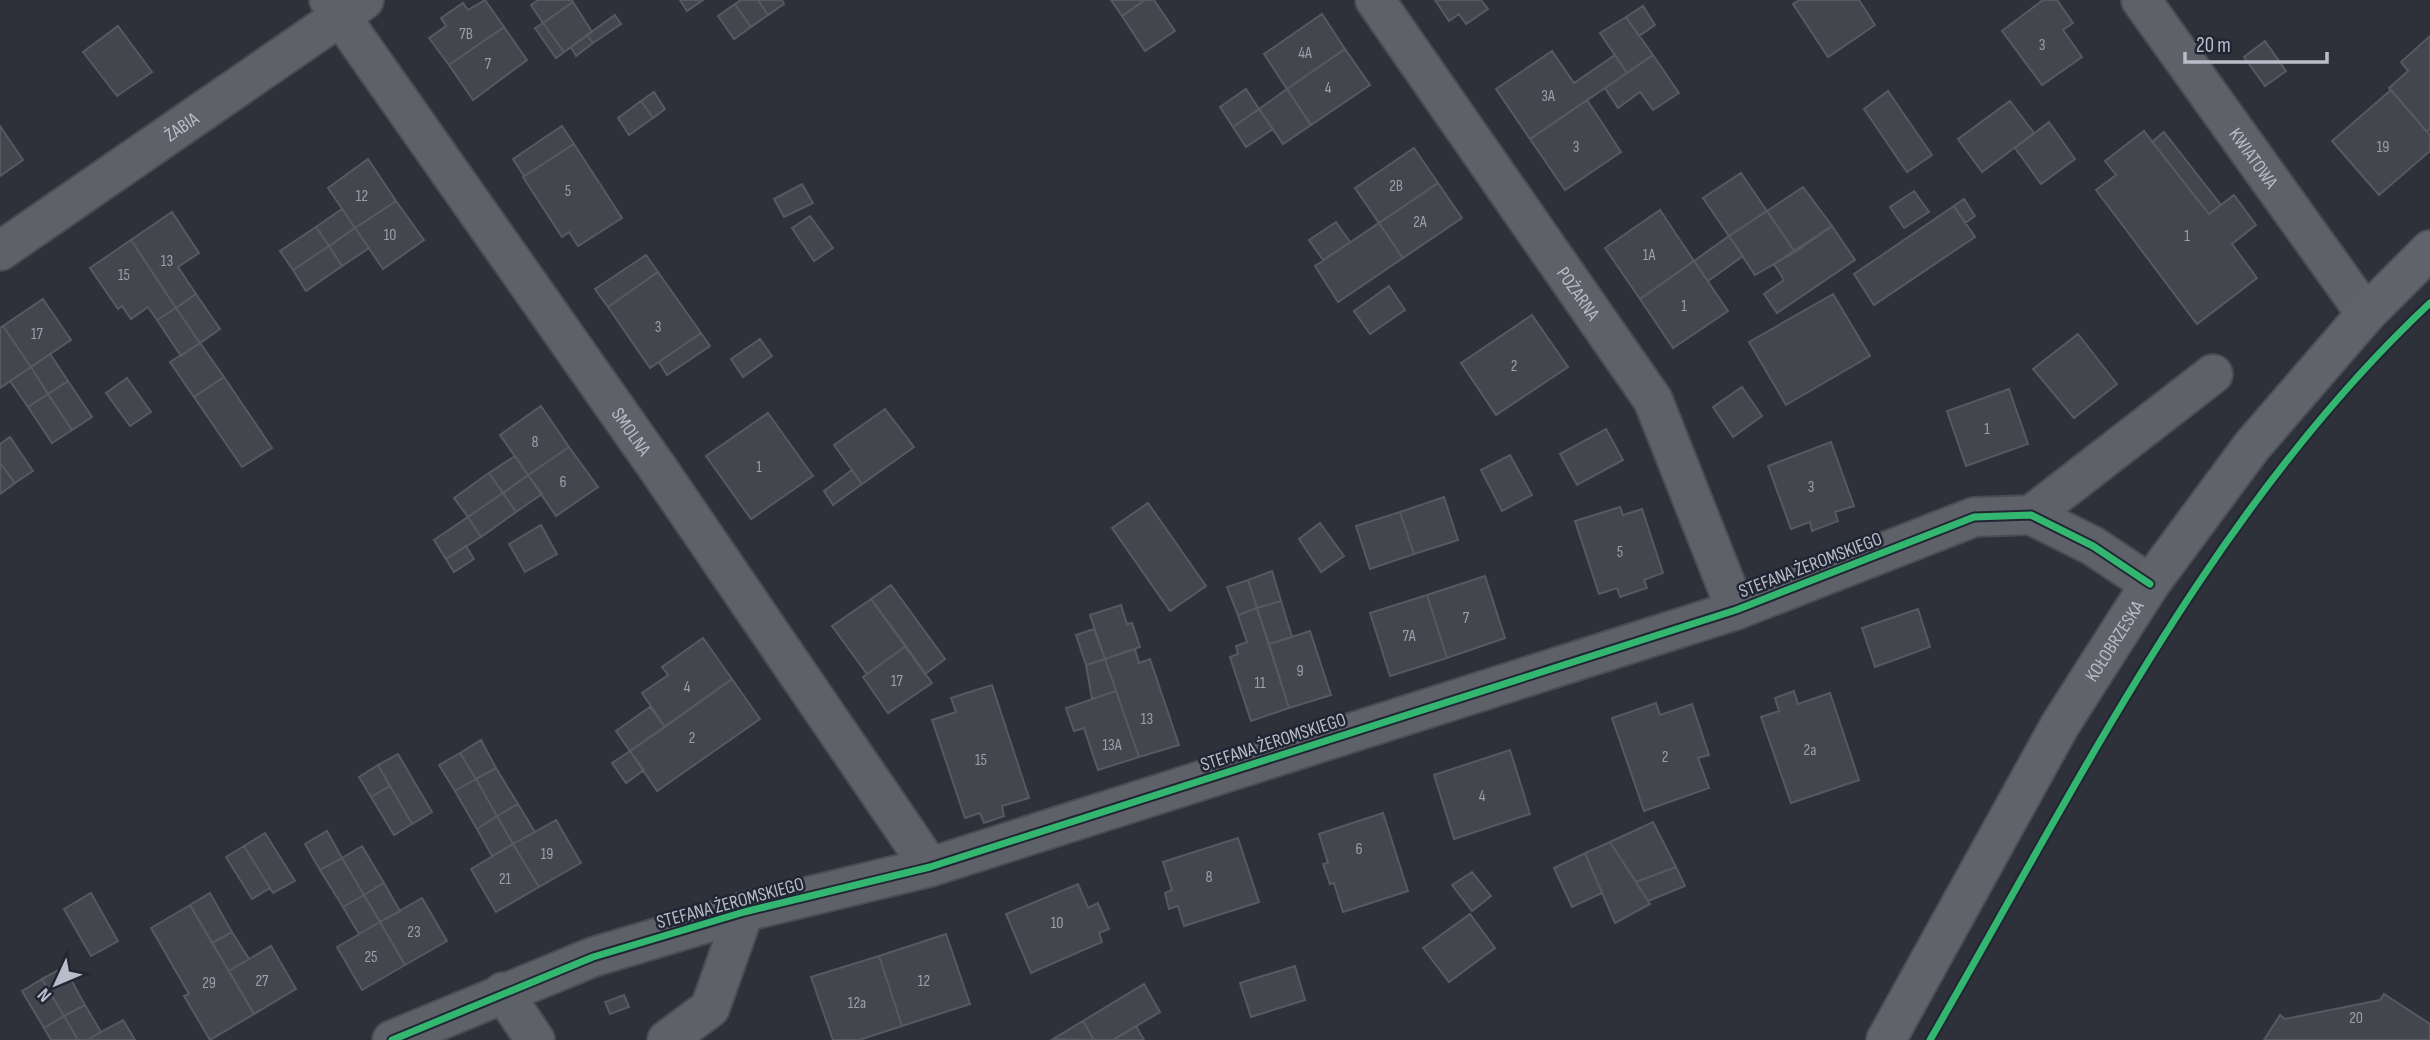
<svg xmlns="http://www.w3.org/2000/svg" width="2430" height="1040" font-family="'Sofia Sans Condensed',sans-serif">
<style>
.building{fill:#43464d;stroke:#565961;stroke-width:2}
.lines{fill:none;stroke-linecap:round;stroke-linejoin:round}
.minor-casing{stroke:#4a4c52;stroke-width:42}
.major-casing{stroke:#4b4e56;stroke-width:42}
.minor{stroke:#5e6168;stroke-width:38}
.major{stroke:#60636a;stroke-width:38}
.cycleway-casing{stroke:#212634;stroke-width:11}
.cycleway{stroke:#33b770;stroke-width:7}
.labels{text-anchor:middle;stroke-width:5;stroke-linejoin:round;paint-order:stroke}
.number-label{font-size:16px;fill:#9c9faa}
.street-label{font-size:19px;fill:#b9bdc9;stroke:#212634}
</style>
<rect width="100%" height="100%" fill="#2e313a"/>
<path class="building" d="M485,0L504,27L449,65L429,38L446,26L441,18L463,3L468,10Z
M538,0H572L573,2L543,23L531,5Z
M680,0H703L687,11Z
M741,0H758L768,15L751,27L735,4Z
M758,0H782L784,4L768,15Z
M1111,0H1145L1122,16Z
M1145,0H1154L1175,31L1145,51L1122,16Z
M1435,0H1481L1488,9L1466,24L1459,14L1449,21Z
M1799,0H1859L1875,25L1828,57L1793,4Z
M2043,0H2057L2073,23L2063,30L2082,57L2042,85L2002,31Z
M573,2L592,32L564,52L543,23Z
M735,4L751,27L734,39L718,16Z
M1643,6L1655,25L1639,36L1626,17Z
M1322,14L1345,49L1287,89L1264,54Z
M615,15L621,24L593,43L587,35Z
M1626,17L1653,55L1627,73L1600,33Z
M543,23L564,52L556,58L535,28Z
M118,26L152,72L117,96L83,52Z
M504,27L527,60L473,100L449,65Z
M587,35L593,43L576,56L571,47Z
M2430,36V129L2427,132L2389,88L2408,71L2401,62Z
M2265,41L2286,71L2265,86L2244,57Z
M1345,49L1370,85L1311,125L1287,89Z
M1552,51L1574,83L1615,55L1627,73L1530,139L1496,89Z
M1653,55L1679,93L1653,110L1640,92L1618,108L1605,88Z
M1246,89L1259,109L1233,127L1220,107Z
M1287,89L1311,125L1283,144L1259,109Z
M2391,90L2430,135V151L2379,195L2332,141Z
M1888,91L1932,155L1907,172L1864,109Z
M654,92L665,109L653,118L641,101Z
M1587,100L1621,152L1565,190L1530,139Z
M641,101L653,118L629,135L618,118Z
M2010,101L2034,133L1982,172L1958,139Z
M1259,109L1273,129L1246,147L1233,127Z
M2049,122L2075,159L2041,184L2015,148Z
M0,126L23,160L0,176Z
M562,126L574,144L524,176L513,159Z
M2144,131L2209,214L2234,195L2256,225L2232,244L2257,278L2197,324L2096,190L2116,175L2105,161Z
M2164,132L2221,205L2209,214L2152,142Z
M574,144L622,218L578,246L569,232L562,237L523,177Z
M1414,148L1438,183L1379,223L1355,188Z
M368,159L396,201L355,228L328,188Z
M1741,173L1767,211L1729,236L1703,198Z
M1438,183L1462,218L1403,258L1379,223Z
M802,184L813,203L784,217L774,199Z
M1803,187L1832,226L1795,252L1767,211Z
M1914,191L1929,212L1904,228L1890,207Z
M1964,199L1975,216L1965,223L1954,206Z
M396,201L424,240L383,269L355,228Z
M1954,206L1975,237L1874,305L1854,274Z
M342,209L355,228L329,246L316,227Z
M1660,210L1694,261L1640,299L1605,248Z
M1767,211L1795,252L1755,275L1729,236Z
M172,212L199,253L178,267L196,294L176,308L131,240Z
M810,216L833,248L814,261L792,228Z
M1336,222L1350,242L1323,260L1309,240Z
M1379,223L1403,258L1338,302L1315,266Z
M1832,226L1855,260L1777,313L1764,294L1784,280L1774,264Z
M316,227L329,246L293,270L280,251Z
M355,228L369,248L342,266L329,246Z
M1729,236L1743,256L1708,281L1694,261Z
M131,240L176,308L157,320L148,307L131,319L122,306L118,309L90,268Z
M329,246L342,266L306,291L293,270Z
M646,255L658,272L608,307L595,289Z
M1694,261L1728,311L1673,348L1640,299Z
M658,272L701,333L650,368L608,307Z
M1389,286L1405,310L1370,334L1354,311Z
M196,294L220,329L200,343L176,308Z
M1833,294L1870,356L1786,405L1749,342Z
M43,299L71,340L31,367L3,326Z
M176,308L200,343L181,356L157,320Z
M1532,315L1568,367L1496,415L1461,363Z
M3,326L31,367L0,388V328Z
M701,333L710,346L667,375L659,362Z
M2078,334L2117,384L2074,418L2033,369Z
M760,339L772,356L743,377L731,359Z
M200,343L224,377L194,397L170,362Z
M50,354L68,381L48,394L31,367Z
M31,367L48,394L28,407L10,381Z
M224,377L272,448L242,467L194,397Z
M127,378L151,412L130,426L106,393Z
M68,381L92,417L72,430L48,394Z
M1742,387L1762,416L1733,437L1713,407Z
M2009,389L2028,444L1966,466L1947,411Z
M48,394L72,430L52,443L28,407Z
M541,406L569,447L528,475L500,435Z
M885,409L914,447L862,484L834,445Z
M768,413L813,476L751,519L706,456Z
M1606,429L1623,460L1577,485L1560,454Z
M10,437L33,471L15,483L0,463V444Z
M1831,442L1854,506L1835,512L1838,521L1812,531L1810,522L1791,529L1768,466Z
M569,447L598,487L556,516L528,475Z
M1510,455L1532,495L1502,511L1481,470Z
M515,456L528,475L503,493L489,473Z
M0,463L15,483L0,494Z
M852,470L862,484L833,505L824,491Z
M489,473L503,493L468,517L454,498Z
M528,475L542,494L516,512L503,493Z
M503,493L516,512L481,537L468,517Z
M1444,497L1458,540L1414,554L1400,512Z
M1148,503L1206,586L1170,611L1112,528Z
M1620,507L1623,515L1642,509L1663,573L1644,580L1647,588L1620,597L1617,588L1599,594L1575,521Z
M1400,512L1414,554L1370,569L1356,526Z
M468,517L481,537L446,559L434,540Z
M1320,523L1344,556L1321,572L1299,539Z
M541,525L557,554L525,572L509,544Z
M466,546L474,559L454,572L446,559Z
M1272,571L1281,601L1257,608L1248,580Z
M1485,576L1505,638L1447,658L1427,595Z
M1248,580L1257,608L1238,615L1227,587Z
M891,585L945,659L925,674L871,599Z
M1427,595L1447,658L1390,676L1370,613Z
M871,599L906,646L867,674L832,626Z
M1281,601L1292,637L1269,644L1257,608Z
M1121,605L1127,624L1132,623L1140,647L1105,659L1090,615Z
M1257,608L1289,708L1251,721L1230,657L1238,654L1236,646L1247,642L1238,615Z
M1918,609L1930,647L1875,667L1862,628Z
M1094,629L1105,659L1086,665L1076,635Z
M1310,631L1331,695L1289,708L1269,644Z
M703,638L732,679L665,727L642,693L668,675L662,667Z
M906,646L932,683L888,713L863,677Z
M1135,649L1139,663L1150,659L1179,745L1139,757L1105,659Z
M1105,659L1116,691L1092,699L1086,665Z
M732,679L760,719L657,791L630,751Z
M992,685L1029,798L1002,806L1004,816L984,823L980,813L965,818L932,720L956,712L951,698Z
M1116,691L1139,757L1098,770L1084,728L1074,731L1066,708Z
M1794,691L1798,704L1830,693L1859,780L1791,803L1761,717L1779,711L1775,698Z
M1656,703L1660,715L1692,704L1709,755L1698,758L1709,788L1644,811L1612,718Z
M650,707L665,727L630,751L616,731Z
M481,740L496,768L476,779L460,753Z
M1510,750L1530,814L1454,839L1434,775Z
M630,751L644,770L626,783L612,763Z
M460,753L476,779L455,791L439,765Z
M398,754L432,812L412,824L378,765Z
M378,765L390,786L371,797L359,777Z
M496,768L518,804L497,816L476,779Z
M476,779L497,816L477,829L455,791Z
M390,786L412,824L394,835L371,797Z
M518,804L535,832L513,844L497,816Z
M1383,813L1408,891L1343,912L1334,883L1330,884L1323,864L1328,863L1319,834Z
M497,816L513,844L492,856L477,829Z
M556,820L581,863L539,887L513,844Z
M1653,822L1676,867L1636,882L1610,842Z
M327,831L342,858L320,870L305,844Z
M265,833L295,881L273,893L244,846Z
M1238,838L1259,902L1184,926L1178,906L1169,909L1165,893L1172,890L1163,862Z
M1610,842L1650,904L1615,923L1585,853Z
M513,844L539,887L496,912L471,869Z
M244,846L270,888L252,899L226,857Z
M362,846L384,883L364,895L342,858Z
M1585,853L1602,893L1572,907L1554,868Z
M342,858L364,895L343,907L320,870Z
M1676,867L1685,886L1648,901L1636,882Z
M1472,872L1491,896L1472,911L1452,885Z
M384,883L400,911L380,922L364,895Z
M1078,884L1088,908L1098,903L1109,929L1099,933L1102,942L1031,973L1006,914Z
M91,893L118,941L91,956L64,909Z
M210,893L232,932L212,943L190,905Z
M364,895L380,922L359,934L343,907Z
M422,898L447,941L405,965L380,922Z
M190,905L254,1014L210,1040L184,996L189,994L151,928Z
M1470,914L1495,948L1449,982L1423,948Z
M380,922L405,965L362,990L337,947Z
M232,932L249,959L229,971L212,943Z
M946,934L970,1004L902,1026L879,956Z
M271,946L296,989L254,1014L229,971Z
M879,956L902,1026L859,1040H833L811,977Z
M1295,966L1305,1000L1251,1017L1240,983Z
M64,967L85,1005L64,1016L42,979Z
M42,979L64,1016L44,1028L22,991Z
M1144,984L1160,1012L1113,1040H1094L1083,1021Z
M2384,994L2430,1024V1040H2264L2280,1015L2285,1019L2380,1000Z
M624,995L629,1007L610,1014L605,1002Z
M85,1005L101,1032L87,1040H78L64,1016Z
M64,1016L78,1040H51L44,1028Z
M123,1020L135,1040H87L101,1032Z
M1083,1021L1094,1040L1053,1039Z
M1136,1026L1144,1040H1113Z"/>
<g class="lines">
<defs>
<g id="minor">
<path id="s1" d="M329,0L659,470L930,867"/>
<path id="s2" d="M1375,0L1653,400L1736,610"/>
<path id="s3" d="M2141,0L2366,314"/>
<path id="s4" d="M0,251L364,0"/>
<path d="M2031,515L2213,374"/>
<path d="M503,992L535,1040"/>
<path d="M392,1040L593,957L744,912L930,867L1736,610L1974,517L2031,515L2093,546L2150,584"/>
<path d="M667,1040L710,1008L744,912"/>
</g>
<g id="major">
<path id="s5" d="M1886,1040L2060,725L2150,584L2252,446L2366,314L2430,250"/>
</g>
</defs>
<use href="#minor" class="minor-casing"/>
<use href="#major" class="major-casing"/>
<use href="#minor" class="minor"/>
<use href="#major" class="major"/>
<defs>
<path id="cycleway" d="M392,1040L593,957L744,912L930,867L1736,610L1974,517L2031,515L2093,546L2150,584
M1930,1040C2078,785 2212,507 2430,303"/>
</defs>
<use href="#cycleway" class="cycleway-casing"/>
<use href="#cycleway" class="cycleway"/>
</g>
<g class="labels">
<g class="number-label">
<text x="466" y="39">7B</text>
<text x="2042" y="50">3</text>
<text x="1305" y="58">4A</text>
<text x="488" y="69">7</text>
<text x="1328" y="93">4</text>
<text x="1548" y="101">3A</text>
<text x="1576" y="152">3</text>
<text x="2383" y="152">19</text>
<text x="1396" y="191">2B</text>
<text x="568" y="196">5</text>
<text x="362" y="201">12</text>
<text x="1420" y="227">2A</text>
<text x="390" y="240">10</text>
<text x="2187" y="241">1</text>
<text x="1649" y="260">1A</text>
<text x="167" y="266">13</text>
<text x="124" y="280">15</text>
<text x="1684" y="311">1</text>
<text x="658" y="332">3</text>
<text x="37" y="339">17</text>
<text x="1514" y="371">2</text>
<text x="1987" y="434">1</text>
<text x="535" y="447">8</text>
<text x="759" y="472">1</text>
<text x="563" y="487">6</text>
<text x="1811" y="492">3</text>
<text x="1620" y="557">5</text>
<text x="1466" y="623">7</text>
<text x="1409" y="641">7A</text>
<text x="1300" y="676">9</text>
<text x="897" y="686">17</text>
<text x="1260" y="688">11</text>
<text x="687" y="692">4</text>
<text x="1147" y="724">13</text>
<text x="692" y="743">2</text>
<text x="1112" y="750">13A</text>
<text x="1810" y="755">2a</text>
<text x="1665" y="762">2</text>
<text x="981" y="765">15</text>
<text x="1482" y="801">4</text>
<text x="1359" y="854">6</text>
<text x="547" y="859">19</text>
<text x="1209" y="882">8</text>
<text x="505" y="884">21</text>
<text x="1057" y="928">10</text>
<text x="414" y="937">23</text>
<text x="371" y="962">25</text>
<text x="262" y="986">27</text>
<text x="924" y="986">12</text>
<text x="209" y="988">29</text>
<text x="857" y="1008">12a</text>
<text x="2356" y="1023">20</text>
</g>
<g class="street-label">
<text dy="7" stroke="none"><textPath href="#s4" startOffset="220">ŻABIA</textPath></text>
<text dy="7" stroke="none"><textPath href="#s3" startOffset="194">KWIATOWA</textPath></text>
<text dy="7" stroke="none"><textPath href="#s2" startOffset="357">POŻARNA</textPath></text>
<text dy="7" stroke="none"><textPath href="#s1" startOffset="527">SMOLNA</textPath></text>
<text transform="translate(1810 564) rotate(-21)" y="7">STEFANA ŻEROMSKIEGO</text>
<text dy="7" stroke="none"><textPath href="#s5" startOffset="460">KOŁOBRZESKA</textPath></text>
<text transform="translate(1273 741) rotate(-18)" y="7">STEFANA ŻEROMSKIEGO</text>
<text transform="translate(730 902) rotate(-15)" y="7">STEFANA ŻEROMSKIEGO</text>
</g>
</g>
<g transform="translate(56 984) rotate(226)" stroke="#212634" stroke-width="5" paint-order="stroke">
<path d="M0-5L12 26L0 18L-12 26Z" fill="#b9bdc9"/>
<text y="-10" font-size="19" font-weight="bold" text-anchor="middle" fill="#b9bdc9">N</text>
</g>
<path d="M2185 52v10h142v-10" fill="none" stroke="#b9bdc9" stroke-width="3.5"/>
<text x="2196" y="52" font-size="21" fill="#b9bdc9" stroke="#212634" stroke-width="5" paint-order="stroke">20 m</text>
</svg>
